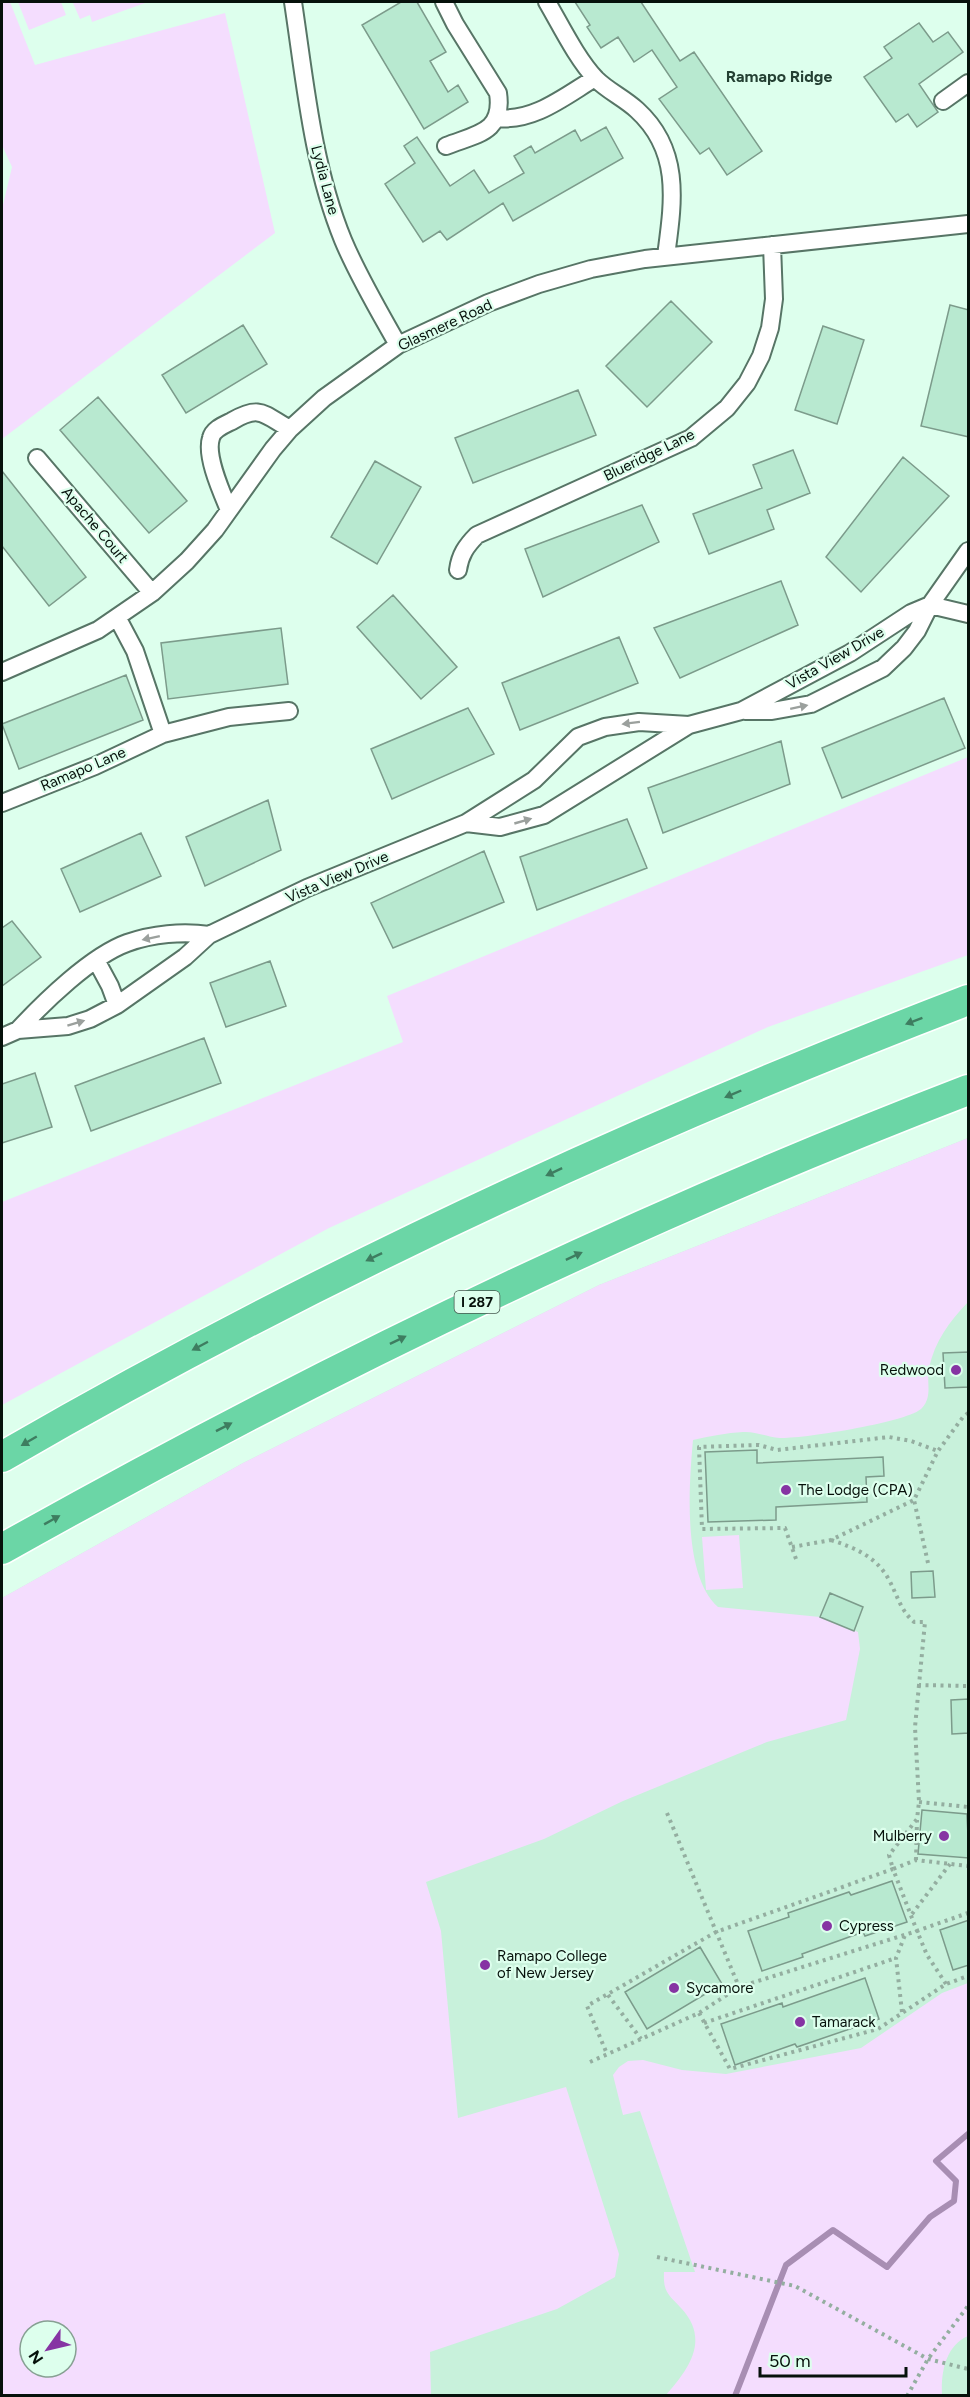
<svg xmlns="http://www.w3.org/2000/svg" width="970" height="2397" font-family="Figtree,sans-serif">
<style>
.built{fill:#c8f1db;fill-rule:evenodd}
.green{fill:#f4ddfe;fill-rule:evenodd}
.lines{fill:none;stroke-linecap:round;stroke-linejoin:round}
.stream{stroke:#a88eb3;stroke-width:6}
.building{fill:#b8e9d0;stroke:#7c9b8b;stroke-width:1.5}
.street-casing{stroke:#577566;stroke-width:20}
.highway-casing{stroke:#fff;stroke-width:33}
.path{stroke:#94aea0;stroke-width:4;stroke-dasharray:3 4.5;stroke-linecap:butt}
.street{stroke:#fff;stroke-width:16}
.highway{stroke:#6bd6a6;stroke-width:30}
.oneway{fill:#9ba09d}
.oneway2{fill:#3e7d60}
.poi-dot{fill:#8634a3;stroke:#ddffed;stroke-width:2}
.labels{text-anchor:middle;stroke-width:4.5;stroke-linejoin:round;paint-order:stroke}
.shield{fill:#ddffed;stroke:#46584f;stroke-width:1.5}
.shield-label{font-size:14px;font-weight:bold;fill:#06110b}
.street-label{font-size:15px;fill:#06110b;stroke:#ddffed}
.poi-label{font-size:15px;fill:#06110b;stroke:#ddffed;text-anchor:start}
.neighbourhood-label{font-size:16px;font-weight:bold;fill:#244033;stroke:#ddffed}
</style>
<rect width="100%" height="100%" fill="#ddffed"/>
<path class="built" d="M968,1138V2395H2V1598L243,1463L599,1285ZM30,2331H66V2367H30Z"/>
<path class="green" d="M2,2H10L35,65L225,13L275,233L2,439V209L12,167L2,145Z
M18,2H61L66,15L29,30Z
M76,2H148L92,22L90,15L80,19L73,3Z
M968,757V955L768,1027L329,1228L2,1405V1202L403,1042L387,996Z
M968,1138V1302C949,1322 935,1341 929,1368C926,1382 933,1396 922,1408C910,1422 801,1439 780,1438C767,1437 755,1431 743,1432C727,1433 709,1436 693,1440C689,1484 682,1575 718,1607L820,1617L858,1632L860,1649L846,1720L767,1742L623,1801L544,1839L426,1882L441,1931L458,2118L566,2087L619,2254L615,2277L557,2309L430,2352L431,2395H2V1598L243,1463L599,1285ZM30,2331H66V2367H30Z
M739,1535L743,1588L706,1590L702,1537Z
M968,1983V2336C945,2346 941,2373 942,2395H666C688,2370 711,2340 681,2308C668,2294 663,2292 664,2272H695L640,2111L623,2115L613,2075L619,2067L628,2061L643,2060L682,2070L726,2074L861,2048L942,1993Z"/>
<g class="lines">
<path class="stream" d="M735,2396L786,2265L833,2230L887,2267L930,2217L954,2201L956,2181L936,2161L968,2134"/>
</g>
<path class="building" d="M401,2H417L446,52L430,61L448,92L458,85L468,102L424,129L362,25Z
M575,2H641L680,61L694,52L762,151L727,175L709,148L700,154L659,99L677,87L652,50L634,62L618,37L601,48L587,27L590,25Z
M919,23L933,42L948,32L963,52L919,84L938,112L917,127L908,114L896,122L864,77L892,58L884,47Z
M606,127L623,158L513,221L503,203L447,240L440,231L423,242L385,184L415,163L404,146L417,137L450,186L474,170L489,193L524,173L514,156L531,146L535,153L575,130L581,141Z
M671,301L712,342L647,407L606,366Z
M950,305L969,310V437L921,426Z
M243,325L267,364L186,413L162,375Z
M823,326L864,340L837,424L795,410Z
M578,390L596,435L473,483L455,438Z
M98,397L187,501L149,533L60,430Z
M793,450L810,493L767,510L774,529L709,554L693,514L762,488L753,465Z
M903,457L949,496L861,592L826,557Z
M375,461L421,487L377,564L331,537Z
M2,471L86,577L49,606L2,546Z
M642,505L659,542L543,597L525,549Z
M781,581L798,625L680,678L654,628Z
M393,595L457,667L421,699L357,627Z
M281,628L288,684L168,699L161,643Z
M619,637L638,683L520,730L502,683Z
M126,675L143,720L19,769L2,724Z
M944,698L965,748L842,798L822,748Z
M468,708L494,754L392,799L371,749Z
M781,741L790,784L663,833L648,788Z
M268,800L281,850L205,886L186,837Z
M627,819L647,868L537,910L520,857Z
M141,833L161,876L80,912L61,869Z
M484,851L504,902L393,948L371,903Z
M12,921L41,957L2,986V928Z
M270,961L286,1006L226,1027L210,983Z
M204,1038L221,1083L91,1131L75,1086Z
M35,1073L52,1127L2,1143V1084Z
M969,1352V1387L945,1388L943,1353Z
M757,1450V1463L883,1457L884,1476L866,1477L867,1502L776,1507V1520L708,1522L705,1452Z
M933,1571L935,1597L912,1598L911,1572Z
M830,1593L863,1607L854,1631L820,1617Z
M969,1699V1733L952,1734L951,1700Z
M922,1810L967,1814L969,1858L918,1854Z
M892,1881L907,1922L865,1936L863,1932L802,1954L803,1957L762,1971L748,1931L789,1917L788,1913L849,1892L851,1895Z
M969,1920V1965L953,1970L940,1930Z
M700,1947L722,1984L647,2029L625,1992Z
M865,1978L879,2019L797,2047L795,2044L735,2065L721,2024L782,2003L783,2007Z"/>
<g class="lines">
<defs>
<path id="street" d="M293,2C305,81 312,164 343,240C358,276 379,311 398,345
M444,2L455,24L498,93C504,133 476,134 446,146
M547,2C561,26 577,59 596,79C608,91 624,98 637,110C682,151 673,203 666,256
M943,101L968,83
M497,118C534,122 565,96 595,78
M37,458L152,593
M229,510C222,493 205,456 211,438C213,429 224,425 232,421C261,404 264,415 290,429
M458,570C460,555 466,546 477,535L691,438L727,408L747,383L761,356L770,328L774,299L772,245
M930,605L968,614
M117,617L135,651L163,734
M2,672L98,630L152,593L187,561L215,530L273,449L290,429L324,398L398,345L488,303L539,284L591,269L645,259L968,224
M745,711H772L811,704L883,668L904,648L917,631L930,605L968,551
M2,803L95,766L163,734L229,717L289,711
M466,823L500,827L544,815L689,725L741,711L850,653L911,613L930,605
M96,960L110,986L117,1005
M18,1030C44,1002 91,956 127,943C152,934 183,931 209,935
M2,1037L18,1030L68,1026L90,1019L117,1005L185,957L209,935L307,888L466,823L534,780L578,737L605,727L639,722L689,725"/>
<path id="highway" d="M2,1457C311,1278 635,1128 968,1000
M2,1549C313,1374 635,1218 968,1090"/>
</defs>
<use href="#street" class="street-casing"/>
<use href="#highway" class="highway-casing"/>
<path class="path" d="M831,1540C855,1548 875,1556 888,1578C897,1594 900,1610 914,1622H925L919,1685L968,1686
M792,1547L831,1540L914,1500
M796,1559L785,1528L702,1529L699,1447L759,1445L777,1450L889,1437L911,1441L938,1451
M928,1563L914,1500L938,1451L963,1417L968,1413
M919,1685L915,1727L919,1802L917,1819L889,1855L893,1869L916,1860L968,1866
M919,1802L968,1807
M667,1813L739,1987
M916,1860L917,1820
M912,1914L950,1864
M946,1984L927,1955L917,1931L968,1913
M608,1995L641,2039
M902,2012L896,1958L905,1935
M699,2013L730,2069L878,2029L946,1984L968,1976
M704,2023L896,1958
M590,2062L699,2013L739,1987L917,1931L893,1869L716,1932L587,2006L607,2054
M657,2257L795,2286L928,2359L968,2369
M907,2396L928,2359L968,2306"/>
<use href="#street" class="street"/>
<use href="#highway" class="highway"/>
</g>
<defs><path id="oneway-solid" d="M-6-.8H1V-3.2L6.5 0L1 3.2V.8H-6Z" transform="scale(1.5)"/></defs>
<g class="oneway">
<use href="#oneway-solid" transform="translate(799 707) rotate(-12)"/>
<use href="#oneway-solid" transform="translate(631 723) rotate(173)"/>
<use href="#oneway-solid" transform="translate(523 821) rotate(-16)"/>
<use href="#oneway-solid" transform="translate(151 938) rotate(168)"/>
<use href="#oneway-solid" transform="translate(76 1023) rotate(-17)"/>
</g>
<g class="oneway2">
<use href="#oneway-solid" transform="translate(914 1021) rotate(159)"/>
<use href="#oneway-solid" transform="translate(733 1094) rotate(157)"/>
<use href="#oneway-solid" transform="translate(554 1172) rotate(155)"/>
<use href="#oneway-solid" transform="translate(574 1256) rotate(-25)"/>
<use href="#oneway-solid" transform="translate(374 1257) rotate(154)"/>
<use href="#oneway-solid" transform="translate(398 1340) rotate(-26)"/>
<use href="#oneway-solid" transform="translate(200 1346) rotate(152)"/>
<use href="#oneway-solid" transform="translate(224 1427) rotate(-27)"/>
<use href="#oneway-solid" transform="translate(29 1441) rotate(150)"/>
<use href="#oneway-solid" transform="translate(52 1520) rotate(-29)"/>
</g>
<g class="poi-dot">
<circle cx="956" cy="1370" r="6"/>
<circle cx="786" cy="1490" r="6"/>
<circle cx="944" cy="1836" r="6"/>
<circle cx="827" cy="1926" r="6"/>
<circle cx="485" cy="1965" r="6"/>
<circle cx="674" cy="1988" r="6"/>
<circle cx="800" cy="2022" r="6"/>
</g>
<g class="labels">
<rect class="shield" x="454.5" y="1291" width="45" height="22" rx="4.5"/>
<g class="shield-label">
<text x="477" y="1307">I 287</text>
</g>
<g class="street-label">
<text transform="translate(325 180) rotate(75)" y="5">Lydia Lane</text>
<text transform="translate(445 325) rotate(-25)" y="5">Glasmere Road</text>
<text transform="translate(649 455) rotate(-26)" y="5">Blueridge Lane</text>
<text transform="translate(95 525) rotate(50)" y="5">Apache Court</text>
<text transform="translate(835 658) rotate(-30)" y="5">Vista View Drive</text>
<text transform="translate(83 769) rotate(-23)" y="5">Ramapo Lane</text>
<text transform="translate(337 877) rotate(-23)" y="5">Vista View Drive</text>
</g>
<g class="poi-label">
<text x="944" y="1375" text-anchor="end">Redwood</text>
<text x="798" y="1495">The Lodge (CPA)</text>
<text x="932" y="1841" text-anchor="end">Mulberry</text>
<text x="839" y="1931">Cypress</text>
<text x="497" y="1961">Ramapo College<tspan x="497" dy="17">of New Jersey</tspan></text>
<text x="686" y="1993">Sycamore</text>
<text x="812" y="2027">Tamarack</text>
</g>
<g class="neighbourhood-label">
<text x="779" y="82">Ramapo Ridge</text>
</g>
</g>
<rect width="970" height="2397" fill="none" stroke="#06110b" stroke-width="6"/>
<g transform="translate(48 2349) rotate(236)"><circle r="28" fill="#ddffed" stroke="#87a093" stroke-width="1.5"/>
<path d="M0-4.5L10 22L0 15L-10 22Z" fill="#8634a3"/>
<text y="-9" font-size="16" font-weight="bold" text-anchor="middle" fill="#06110b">N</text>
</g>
<path d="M760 2367v9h146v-9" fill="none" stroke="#06110b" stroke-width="3"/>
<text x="769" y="2367" font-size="18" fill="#06110b" stroke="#ddffed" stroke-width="4.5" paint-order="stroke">50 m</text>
</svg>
